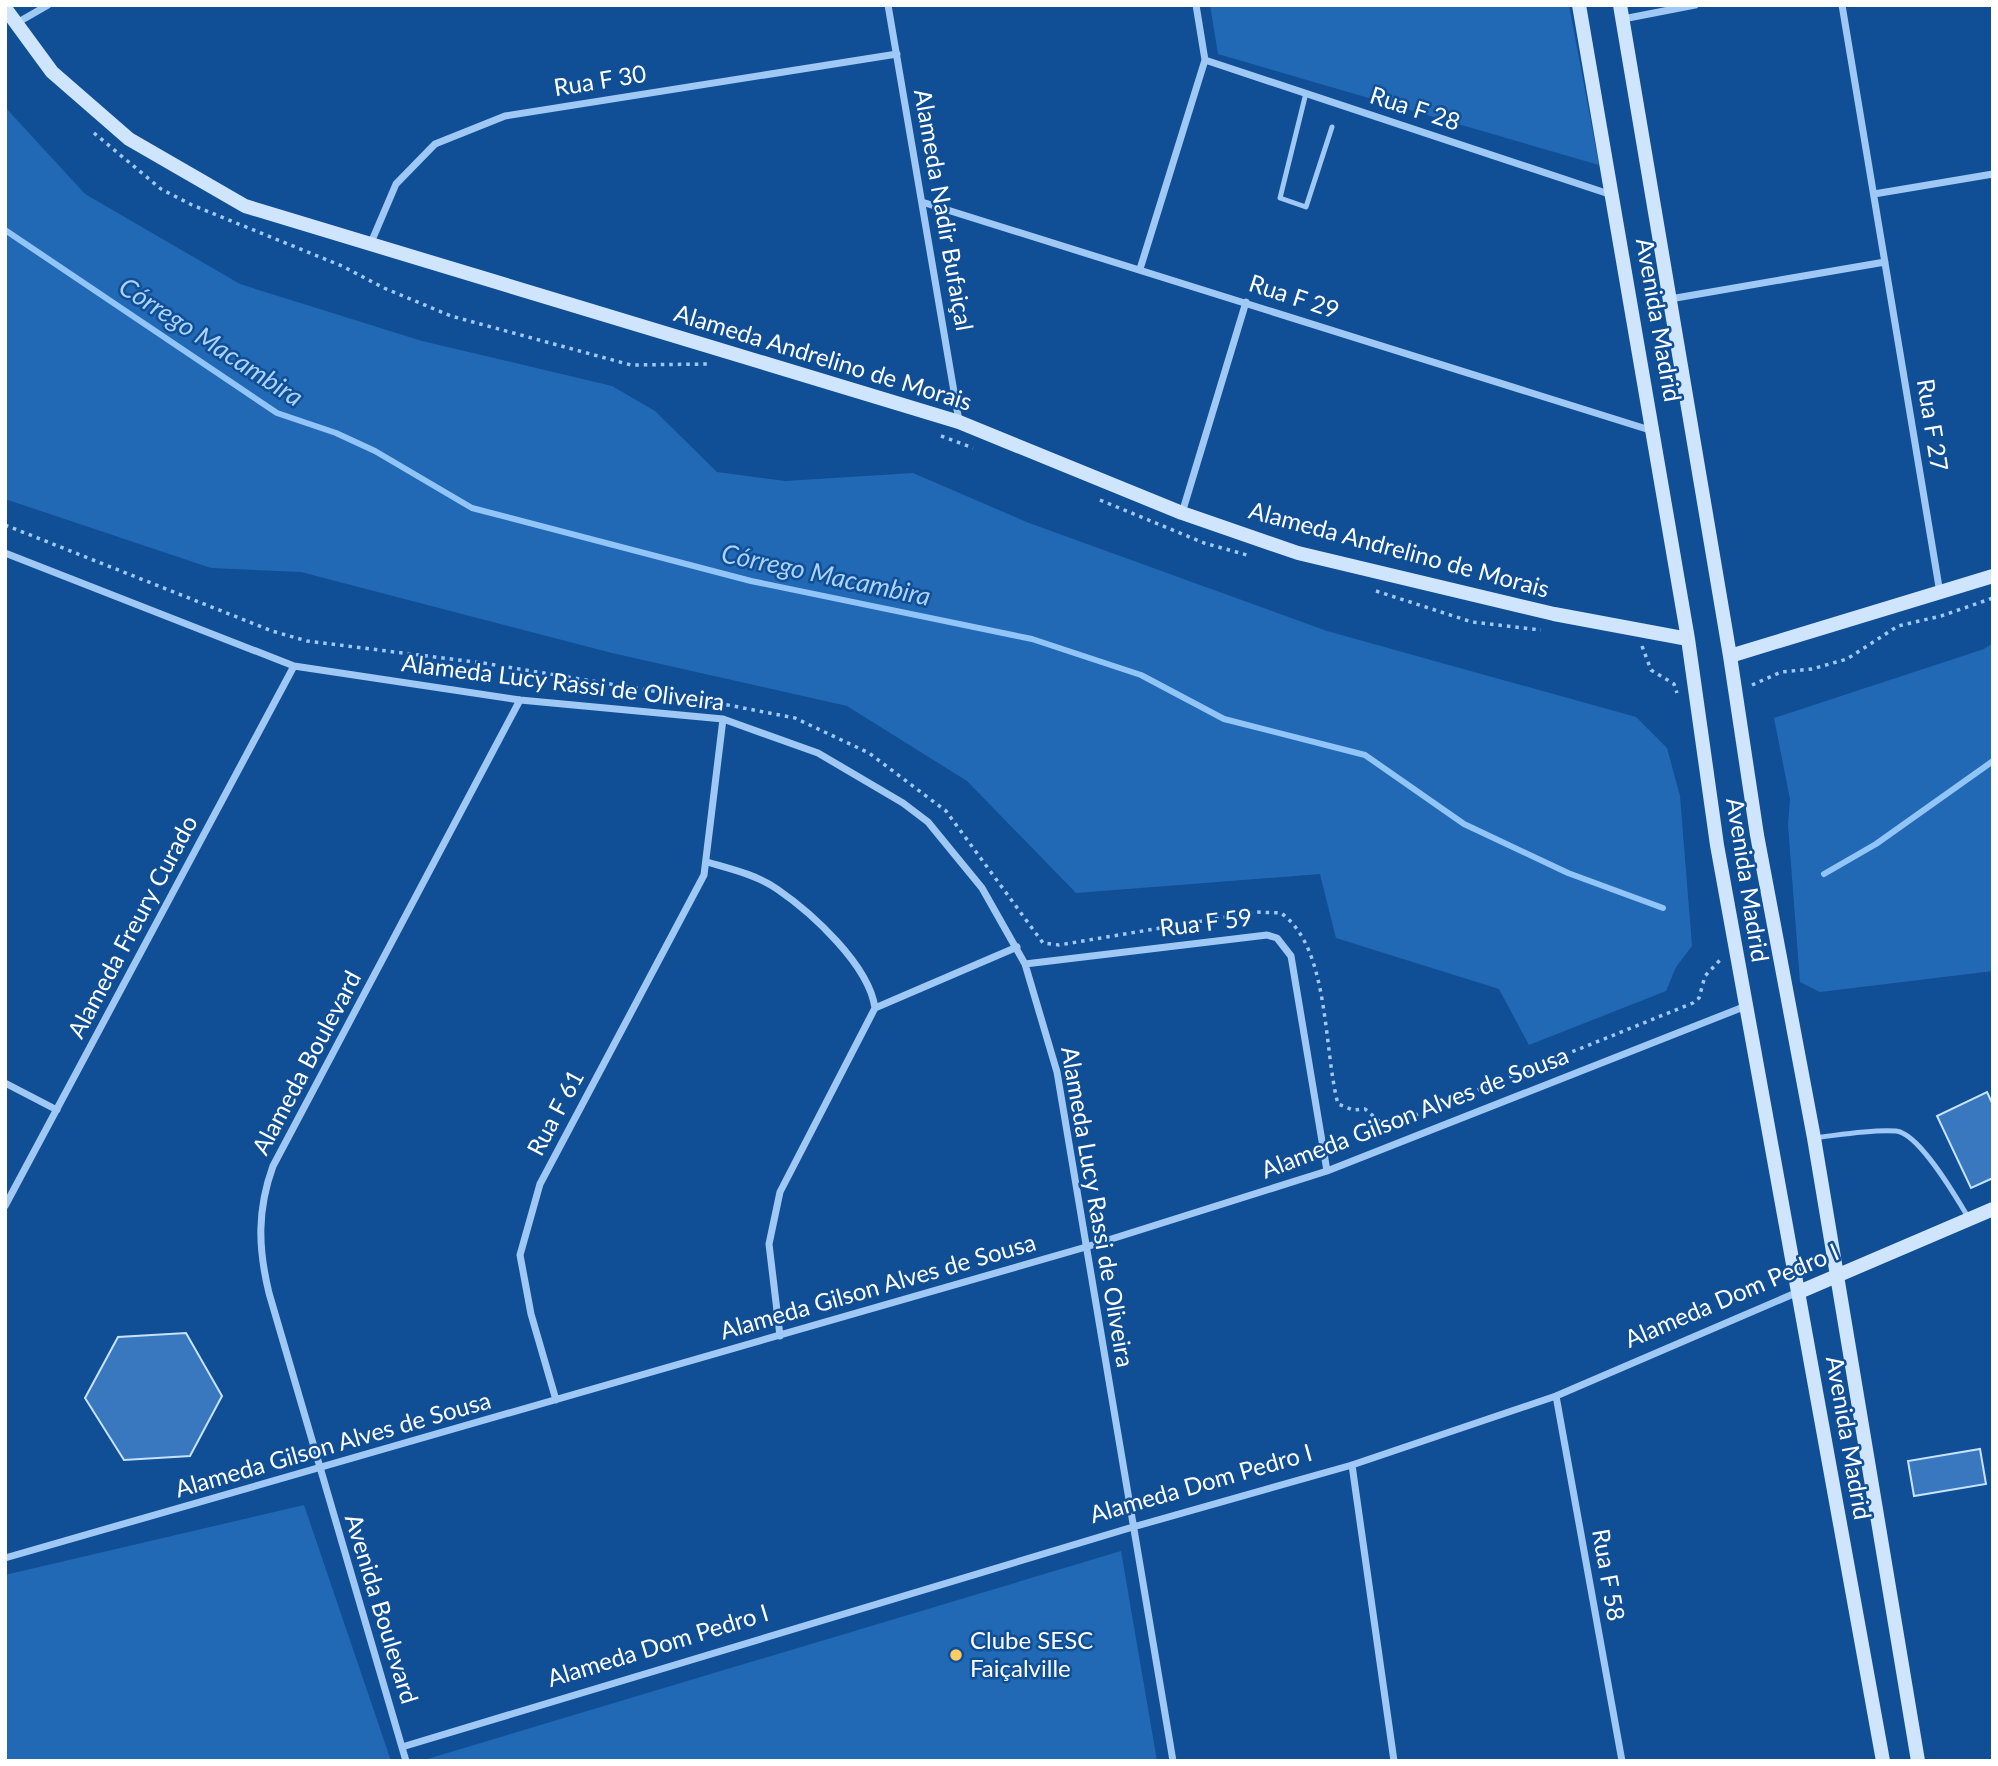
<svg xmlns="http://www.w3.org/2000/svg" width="1998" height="1766" font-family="Lato,sans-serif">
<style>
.green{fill:#2269b5}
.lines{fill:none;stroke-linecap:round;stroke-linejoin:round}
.stream{stroke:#91c4f7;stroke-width:6}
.building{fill:#3978be;stroke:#c7e2fe;stroke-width:2}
.path{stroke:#9fc8f4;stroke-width:3.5;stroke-dasharray:3.5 5;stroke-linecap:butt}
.lane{stroke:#9fc8f4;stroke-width:5}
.street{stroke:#9fc8f4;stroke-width:7}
.secondary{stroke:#cfe4fd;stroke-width:14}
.poi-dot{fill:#ffcd62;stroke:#104f96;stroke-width:2.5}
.labels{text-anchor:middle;stroke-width:5;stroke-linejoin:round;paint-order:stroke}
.street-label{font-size:24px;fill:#fff;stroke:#104f96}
.poi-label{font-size:24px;fill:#fff;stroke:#104f96;text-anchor:start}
.water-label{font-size:26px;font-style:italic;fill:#abd2fb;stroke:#104f96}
</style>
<rect width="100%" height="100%" fill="#104f96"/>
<path class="green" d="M1210,5H1569L1599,165L1218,54Z
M5,107L85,194L240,284L422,341L612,386L655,411L717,472L785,481L913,473L1029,523L1327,631L1636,717L1667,748L1680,796L1692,946L1676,967L1666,991L1529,1045L1499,989L1336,938L1320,874L1076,893L967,781L847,706L612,653L301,572L211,568L5,499Z
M1993,643V971L1820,992L1800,982L1788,825L1790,799L1774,718L1984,649Z
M304,1505L391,1761H5V1575Z
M1121,1551L1157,1761H424V1760Z"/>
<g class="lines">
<path class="stream" d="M5,230L277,413L336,433L375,451L472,508L751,581L1032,639L1141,675L1224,719L1365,755L1464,824L1568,873L1663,908
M1824,874L1876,844L1993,761"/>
</g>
<path class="building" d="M1987,1092L1993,1105V1178L1971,1188L1937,1116Z
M186,1333L222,1396L190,1456L124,1460L85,1398L118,1337Z
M1980,1449L1986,1484L1914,1496L1908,1461Z"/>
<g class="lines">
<path class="path" d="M94,133L161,189L192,205L342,266L384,288L451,316L631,365L708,364
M941,436L973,448
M1100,500L1204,543L1247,555
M5,525L272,631L307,641L483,663L671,694L795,718L869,753L946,811L1043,943L1059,945L1256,912L1281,913C1330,948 1323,1048 1338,1104L1353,1110L1365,1109L1386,1127L1693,1003L1699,998L1705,976L1721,959
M1376,591L1472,622L1541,630
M1642,646L1651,670L1674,684L1677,693
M1752,685L1781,672L1812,669L1847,659L1898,626L1941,616L1993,598"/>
<path class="lane" d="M1306,93L1280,198L1306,207L1332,127
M1814,1138C1840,1135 1870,1129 1896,1131C1919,1133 1956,1197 1968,1217"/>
<path class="street" d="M888,5L959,421
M1842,5L1940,593
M1623,19L1695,5
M15,24L48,5
M1205,60L1612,195
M1874,194L1993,174
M922,202L1653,431
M370,245L396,184L435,144L505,116L897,54
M1140,269L1205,60L1196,5
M1670,299L1885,262
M1182,513L1246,302
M5,553L294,666L520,700L723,719L818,753L903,803L928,822L982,888L1025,964L1057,1072L1173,1761
M707,862C731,869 757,875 777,889C812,913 869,965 875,1008L780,1192L769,1244L780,1336
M1025,964L1267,935L1277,938L1291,956L1327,1171
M875,1008L1017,947
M5,1083L57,1110
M5,1206L294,666
M1556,1396L1622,1761
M556,1400L531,1314L520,1255L540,1184L704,875L723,719
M1352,1465L1394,1761
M5,1558L1086,1247L1327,1171L1746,1006
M402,1747L1133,1527L1352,1465L1556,1396L1798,1292
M406,1761L269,1293C258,1248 257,1210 273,1166L520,700"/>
<path class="secondary" d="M1579,5L1688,639L1717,845L1883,1761
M1620,5L1730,656L1757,835L1814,1138L1918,1761
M5,8L52,72L129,139L245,206L959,422L1182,513L1298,553L1554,614L1688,639
M1730,656L1993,576
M1799,1292L1993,1209"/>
</g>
<circle class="poi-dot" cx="956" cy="1655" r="7"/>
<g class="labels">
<g class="street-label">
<text transform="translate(600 81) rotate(-9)" y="8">Rua F 30</text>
<text transform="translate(1415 109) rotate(18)" y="8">Rua F 28</text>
<text transform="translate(943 210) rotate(80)" y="8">Alameda Nadir Bufaiçal</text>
<text transform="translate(1294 297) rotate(18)" y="8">Rua F 29</text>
<text transform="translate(1658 320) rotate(80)" y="8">Avenida Madrid</text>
<text transform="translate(823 358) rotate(17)" y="8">Alameda Andrelino de Morais</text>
<text transform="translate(1932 425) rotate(81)" y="8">Rua F 27</text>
<text transform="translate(1399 550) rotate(15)" y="8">Alameda Andrelino de Morais</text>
<text transform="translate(563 683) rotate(7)" y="8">Alameda Lucy Rassi de Oliveira</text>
<text transform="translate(1747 880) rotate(81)" y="8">Avenida Madrid</text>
<text transform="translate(1206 923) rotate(-7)" y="8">Rua F 59</text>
<text transform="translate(133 927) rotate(-62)" y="8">Alameda Freury Curado</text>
<text transform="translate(307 1063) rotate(-62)" y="8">Alameda Boulevard</text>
<text transform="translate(556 1113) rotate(-62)" y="8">Rua F 61</text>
<text transform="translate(1415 1113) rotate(-21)" y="8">Alameda Gilson Alves de Sousa</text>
<text transform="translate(1097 1207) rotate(80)" y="8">Alameda Lucy Rassi de Oliveira</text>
<text transform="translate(878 1287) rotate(-16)" y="8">Alameda Gilson Alves de Sousa</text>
<text transform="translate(1732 1296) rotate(-23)" y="8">Alameda Dom Pedro I</text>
<text transform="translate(1848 1438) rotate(80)" y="8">Avenida Madrid</text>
<text transform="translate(333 1445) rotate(-16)" y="8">Alameda Gilson Alves de Sousa</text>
<text transform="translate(1201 1484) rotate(-16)" y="8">Alameda Dom Pedro I</text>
<text transform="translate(1608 1575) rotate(80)" y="8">Rua F 58</text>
<text transform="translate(381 1609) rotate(73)" y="8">Avenida Boulevard</text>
<text transform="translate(658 1646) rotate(-17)" y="8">Alameda Dom Pedro I</text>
</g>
<g class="poi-label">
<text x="970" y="1649">Clube SESC<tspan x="970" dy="28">Faiçalville</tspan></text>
</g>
<g class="water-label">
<text transform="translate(211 342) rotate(33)" y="9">Córrego Macambira</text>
<text transform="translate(826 575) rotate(12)" y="9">Córrego Macambira</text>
</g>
</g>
<rect width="1998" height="1766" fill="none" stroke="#ffffff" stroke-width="14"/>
</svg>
